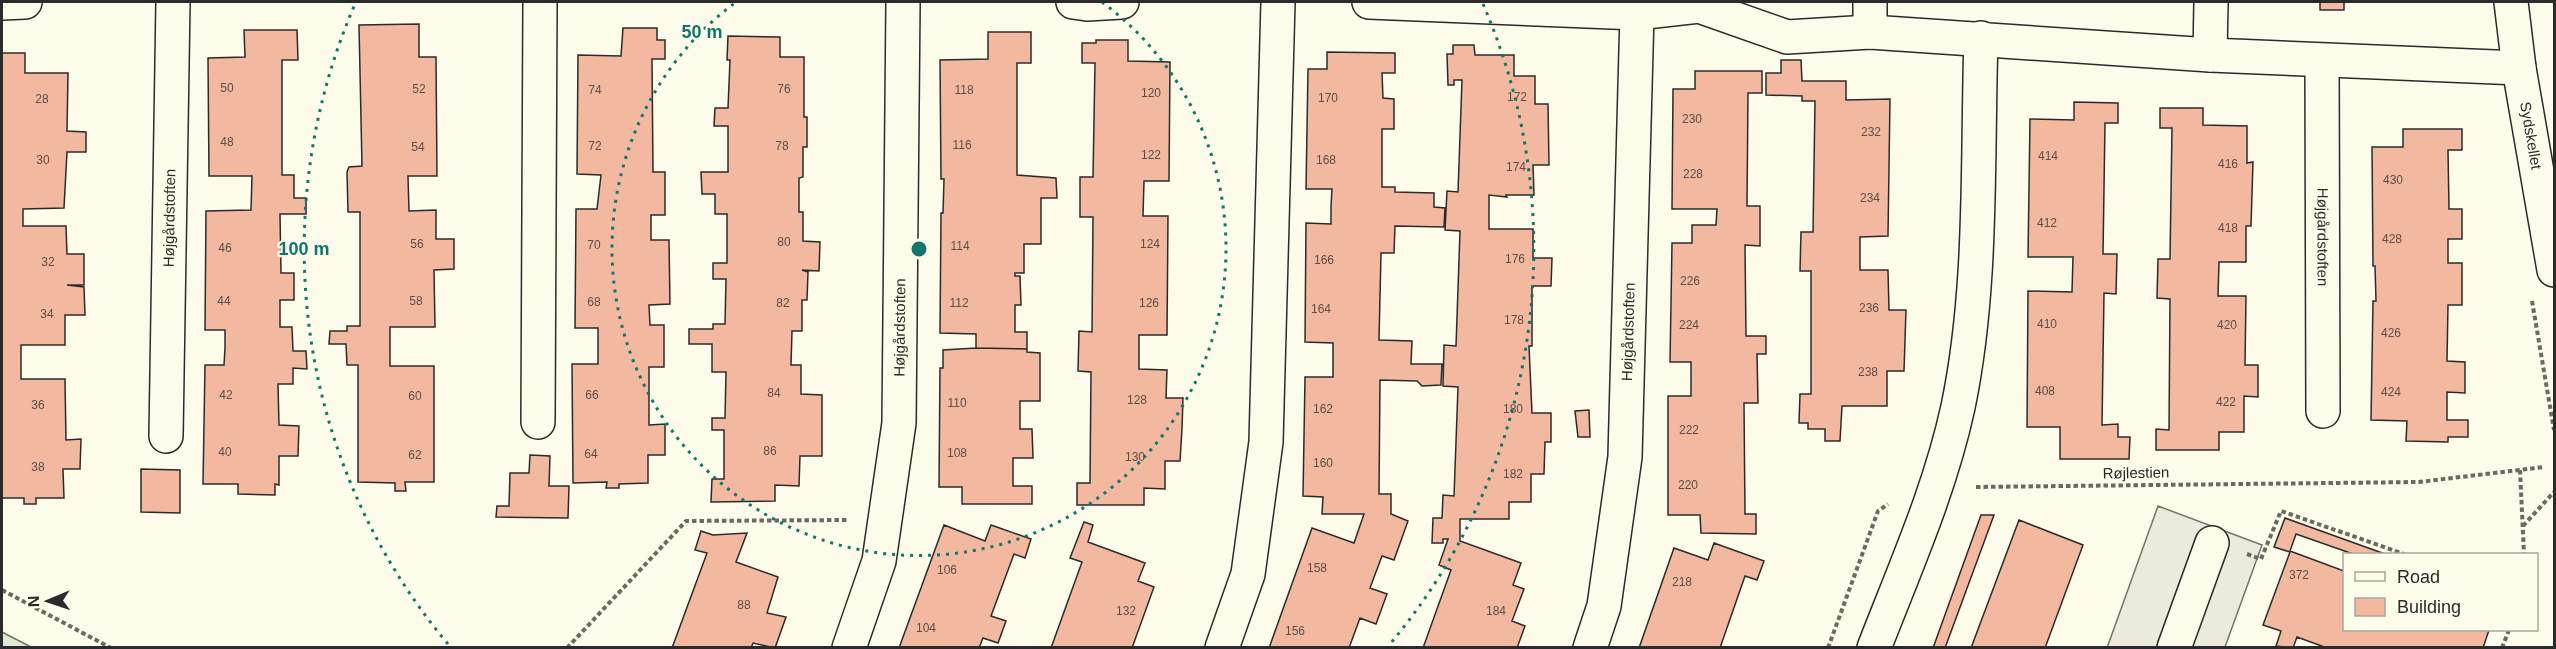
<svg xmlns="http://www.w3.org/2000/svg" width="2556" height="649" font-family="Arial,sans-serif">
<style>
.green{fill:#deebd1;stroke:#74746e;stroke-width:1.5}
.parking{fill:#eceadb;stroke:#74746e;stroke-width:1.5}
.building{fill:#f2b8a0;stroke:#2b2b2b;stroke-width:1.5}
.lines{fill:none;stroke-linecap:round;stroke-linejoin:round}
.street-casing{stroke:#2b2b2b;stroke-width:36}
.secondary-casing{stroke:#2b2b2b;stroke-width:36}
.path{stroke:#6a6964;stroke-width:4;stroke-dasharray:4.5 3;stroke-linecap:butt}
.street{stroke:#fdfbea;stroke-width:33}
.secondary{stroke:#fdfbea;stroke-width:33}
.ring{fill:none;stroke:#0f766e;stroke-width:3;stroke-dasharray:3 6}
.labels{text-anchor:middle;stroke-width:4.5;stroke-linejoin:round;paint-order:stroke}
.number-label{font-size:12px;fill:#5d4e48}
.street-label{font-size:15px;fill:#2b2b2b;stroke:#fdfbea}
.centre{fill:#0f766e;stroke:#fdfbea;stroke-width:3}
.ring-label{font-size:18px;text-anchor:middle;font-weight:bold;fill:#0f766e;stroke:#fdfbea;stroke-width:4.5;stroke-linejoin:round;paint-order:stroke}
</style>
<rect width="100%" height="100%" fill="#fdfbea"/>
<path class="green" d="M2,632L31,647H2Z"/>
<path class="parking" d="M2158,506L2262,545L2225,647L2107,648Z"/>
<path class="building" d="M2303,2H2346L2344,3V10H2320V2Z
M419,24V57H436L437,176H408L409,211L436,210V239H454V269L434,270L435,327H390V366H434V482H405L406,491H395V483L358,482V365H347L346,344H329L330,331H347V326H360V212H348L347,172L349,167L362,166L359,25Z
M623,28H657V40H665V59H652L653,172H665V215H651V240H669L670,304L649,305L650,325H664V367H649V425L665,424V455H648V483L619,484V488H606L607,482L573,483L572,364H598V328H575L576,209H597L601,175L577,174L578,55L621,56Z
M244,30H297L298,60H282V175H294V198H306V214H280L281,273H294V300H280V327H292L293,351H306L307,369L293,368V384H278L279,425L299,426L298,456H279V485L275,484V495L238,494V484H203L205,365H224L225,348V330H205L206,211L251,210L252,176H209L208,58L245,57Z
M988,32H1031V63H1017V175L1056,178L1057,198H1041V244H1024V273H1015V276H1020L1021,305H1015V332H1027V349L976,348V334L940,333L941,213H943L944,179H941L940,60L988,59Z
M728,36L780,37V57H804V117H807V147H803V177L799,178V212H803V241L820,242L819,271L802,270L808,272L807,300H802V331H792L791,365H801V394L822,395V456H800L799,486L775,485V501L711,502L712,479H724V430H712V418H725L726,372H712V344H689V329H713V324H725L726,279H713V263H727V214H715V194H702L701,172H728V126H714L715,108H728L730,60H727Z
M1096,40H1128V61L1170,62L1169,181H1144L1143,216H1168L1167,335H1139V369L1167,370L1166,398H1183L1182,429L1180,461H1165V489L1144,488V505H1077V483H1090L1091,372L1078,371L1079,331L1092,332L1093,217H1080V177H1093L1095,63H1082V43H1096Z
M1453,45H1474L1475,55H1514V76H1535V104H1548L1549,165H1533L1534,195H1506L1507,197L1489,195V229H1533V258H1552L1551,286H1532V346H1529L1532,413H1551V442H1545L1544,474H1531V502H1509V519H1460V541L1521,563L1513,585L1524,589L1512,621L1525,626L1517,648H1423L1451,570L1439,565L1448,539H1443V543H1432L1433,518H1442L1443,495L1454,496L1458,387L1443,386L1444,345L1456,346L1460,231L1445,230L1447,191L1458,192L1462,80H1454V85H1448L1447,54H1453Z
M1327,52L1395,53V73H1382L1383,98L1394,99V129H1382V187H1395V192L1434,193V207L1445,208L1444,227L1395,226L1394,253H1381L1379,340L1412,341L1411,364H1442L1441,385L1422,386L1417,381L1380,380L1379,494H1391V514L1408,521L1394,560L1382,556L1370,588L1387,594L1376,624L1360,618L1349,648H1269L1312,528L1354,543L1364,514H1322L1323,497L1303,496L1305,377H1333V343L1305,342L1306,223L1331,224V206L1332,189H1306L1308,69H1327Z
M2,53H25V73H68L67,131L86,132V152H67L64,208L23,209V226H66L67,254H84V285H67L84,287L85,315H65V345H21V379H65L66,440L81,439L80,469H63L64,498H36V504H24V498H2Z
M1781,60H1801L1802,81H1846V100L1890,99L1888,236L1860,237V270H1888L1889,310H1906L1904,371H1887V406H1842L1840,441H1825V429H1808V423H1799L1800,394H1811V271H1800L1801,232H1813L1815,101H1802V96L1766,95V73H1781Z
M1695,71H1762V93H1748L1747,206H1760V246L1745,245L1746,336H1766V354H1757L1758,403H1744L1745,514H1756V534L1701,533L1700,515H1668V396H1691V362H1670L1672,243H1692V225H1716L1717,209H1672L1673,89H1695Z
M2074,102L2118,103V123H2105L2103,254H2117L2116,294L2104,293L2102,425L2118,424V437H2130L2129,459H2060V427H2027L2028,291L2072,292L2073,257H2028L2030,119L2074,120Z
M2160,108H2203V125L2247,126V163L2253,162L2251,226H2246V262H2219L2218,296H2246L2245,365H2258V397L2244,396V432H2219V450H2156V429L2169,430L2170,299L2157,298L2158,259H2170L2172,128H2160Z
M2403,129H2462V150H2448L2449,209H2462V239H2448V263H2462V305H2448L2447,361L2465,362V393L2447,392V420H2468V437H2448V442L2406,441L2407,421L2371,420L2373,301H2376L2375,266H2373L2372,147H2403Z
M976,348L1027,349V352L1040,353V401H1020V429H1032L1033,458H1013V486H1032V504H962V487H939L940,368H943V350Z
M1589,410L1590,437H1578L1575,411Z
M530,455L550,456L549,486H569L568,518L496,517L497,506H509L510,473H529Z
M141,469L180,470V513L141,512Z
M1981,515H1994L1945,648H1933Z
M2285,518L2385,554H2353L2296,534L2290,551L2344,571V630H2489L2483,648H2327L2297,637L2293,648L2276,646L2281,631L2263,625L2290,552L2274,547Z
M2019,520L2083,545L2045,648H1971Z
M1084,522L1093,525L1088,542L1145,563L1138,581L1154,587L1132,648H1051L1082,562L1070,558Z
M944,525L985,541L991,525L1031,539L1025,558L1014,554L991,616L1006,621L998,643L983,638L979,648H899Z
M701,531L713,535L747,533L736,562L778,577L767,613L786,617L775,648L753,643L751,648H672L707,553L695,550Z
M1714,543L1764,561L1757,580L1745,576L1720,648H1639L1674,548L1708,560Z"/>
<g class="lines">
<defs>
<g id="street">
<path d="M1073,2L1087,4L1122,2"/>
<path d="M1369,2L1637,13L1699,6L1787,37L1870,32L2210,55L2519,68"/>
<path d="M2,3L25,2"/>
<path d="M1870,32V2"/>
<path d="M2210,55L2211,2"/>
<path id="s1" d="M2322,61L2323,411"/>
<path d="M538,422L540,2"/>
<path id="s2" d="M166,436L173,2"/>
<path id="s3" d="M849,648L879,561L899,423L903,2"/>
<path d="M1222,648L1248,574L1266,442L1278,2"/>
<path id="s4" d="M1590,648L1604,606L1625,457L1637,13"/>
<path d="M1874,648C1905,568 1940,490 1958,407C1983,287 1977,160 1981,38"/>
<path d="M2174,648L2212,543"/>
</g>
<g id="secondary">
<path id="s5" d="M2511,2L2519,68L2554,270"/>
</g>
</defs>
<use href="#street" class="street-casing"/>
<use href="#secondary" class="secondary-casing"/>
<path class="path" d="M2532,301L2554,430
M2520,470L2524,554
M1976,487L2419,482L2544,467
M2523,526L2554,492
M2247,554L2261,559L2281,511L2404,554
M2,590L111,648
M567,648L686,521L847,520
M1828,648L1878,511L1888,504
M2502,648L2509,630"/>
<use href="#street" class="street"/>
<use href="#secondary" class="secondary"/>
</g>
<g class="ring">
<path d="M1102 2A307 307 0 1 1 736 2"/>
<path d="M448 644A615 615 0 0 1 355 4M1483 4A615 615 0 0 1 1390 644"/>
</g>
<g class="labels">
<g class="number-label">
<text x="227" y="92">50</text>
<text x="419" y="93">52</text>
<text x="784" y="93">76</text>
<text x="595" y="94">74</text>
<text x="964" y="94">118</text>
<text x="1151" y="97">120</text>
<text x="1517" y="101">172</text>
<text x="1328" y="102">170</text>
<text x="42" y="103">28</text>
<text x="1692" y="123">230</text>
<text x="1871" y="136">232</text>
<text x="227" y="146">48</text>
<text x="962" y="149">116</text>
<text x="595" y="150">72</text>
<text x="782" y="150">78</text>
<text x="418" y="151">54</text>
<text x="1151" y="159">122</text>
<text x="2048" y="160">414</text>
<text x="43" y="164">30</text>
<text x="1326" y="164">168</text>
<text x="2228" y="168">416</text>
<text x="1516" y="171">174</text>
<text x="1693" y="178">228</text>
<text x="2393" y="184">430</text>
<text x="1870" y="202">234</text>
<text x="2047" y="227">412</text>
<text x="2228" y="232">418</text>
<text x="2392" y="243">428</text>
<text x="784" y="246">80</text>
<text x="417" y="248">56</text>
<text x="1150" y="248">124</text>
<text x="594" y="249">70</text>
<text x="960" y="250">114</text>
<text x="225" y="252">46</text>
<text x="1515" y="263">176</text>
<text x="1324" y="264">166</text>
<text x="48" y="266">32</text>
<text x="1690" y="285">226</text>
<text x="224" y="305">44</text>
<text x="416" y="305">58</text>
<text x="594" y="306">68</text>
<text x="783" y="307">82</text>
<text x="959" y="307">112</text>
<text x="1149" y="307">126</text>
<text x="1869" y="312">236</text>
<text x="1321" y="313">164</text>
<text x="47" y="318">34</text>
<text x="1514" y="324">178</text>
<text x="2047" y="328">410</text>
<text x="1689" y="329">224</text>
<text x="2227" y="329">420</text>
<text x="2391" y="337">426</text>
<text x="1868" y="376">238</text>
<text x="2045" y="395">408</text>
<text x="2391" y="396">424</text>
<text x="774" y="397">84</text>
<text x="226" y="399">42</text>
<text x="592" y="399">66</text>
<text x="415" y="400">60</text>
<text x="1137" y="404">128</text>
<text x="2226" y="406">422</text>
<text x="957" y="407">110</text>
<text x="38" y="409">36</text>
<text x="1323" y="413">162</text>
<text x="1513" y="413">180</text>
<text x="1689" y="434">222</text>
<text x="770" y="455">86</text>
<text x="225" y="456">40</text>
<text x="957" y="457">108</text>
<text x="591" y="458">64</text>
<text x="415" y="459">62</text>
<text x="1135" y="461">130</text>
<text x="1323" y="467">160</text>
<text x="38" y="471">38</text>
<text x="1513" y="478">182</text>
<text x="1688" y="489">220</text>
<text x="1317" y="572">158</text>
<text x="947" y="574">106</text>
<text x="2299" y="579">372</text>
<text x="1682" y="586">218</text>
<text x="744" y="609">88</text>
<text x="1126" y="615">132</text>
<text x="1496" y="615">184</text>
<text x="926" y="632">104</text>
<text x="1295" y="635">156</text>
</g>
<g class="street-label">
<text dy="5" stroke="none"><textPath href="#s5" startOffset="135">Sydskellet</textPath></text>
<text dy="5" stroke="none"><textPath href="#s2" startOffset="218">Højgårdstoften</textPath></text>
<text dy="5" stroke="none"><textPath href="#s1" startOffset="176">Højgårdstoften</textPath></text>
<text dy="5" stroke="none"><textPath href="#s3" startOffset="327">Højgårdstoften</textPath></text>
<text dy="5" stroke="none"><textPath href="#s4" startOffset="320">Højgårdstoften</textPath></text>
<text transform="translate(2136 473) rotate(-1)" y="5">Røjlestien</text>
</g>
</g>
<circle cx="919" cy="249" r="9" class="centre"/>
<g class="ring-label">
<text x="702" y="38">50 m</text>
<text x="304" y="255">100 m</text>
</g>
<rect width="2556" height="649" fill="none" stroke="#2b2b2b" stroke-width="6"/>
<rect x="2343" y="553" width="195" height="78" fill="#fdfbea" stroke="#a9a89e" stroke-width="1.5"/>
<rect x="2355" y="572" width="30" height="9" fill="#fdfbea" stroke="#a9a89e" stroke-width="1.5"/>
<text x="2397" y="583" font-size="18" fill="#2b2b2b">Road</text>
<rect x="2355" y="598" width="30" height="18" fill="#f2b8a0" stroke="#a9a89e" stroke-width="1.5"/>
<text x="2397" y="613" font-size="18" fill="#2b2b2b">Building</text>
<g transform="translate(48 601) rotate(268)" stroke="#fdfbea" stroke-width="4.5" paint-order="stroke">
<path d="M0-4.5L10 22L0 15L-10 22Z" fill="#2b2b2b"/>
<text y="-9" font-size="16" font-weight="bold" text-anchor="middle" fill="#2b2b2b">N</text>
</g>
</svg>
